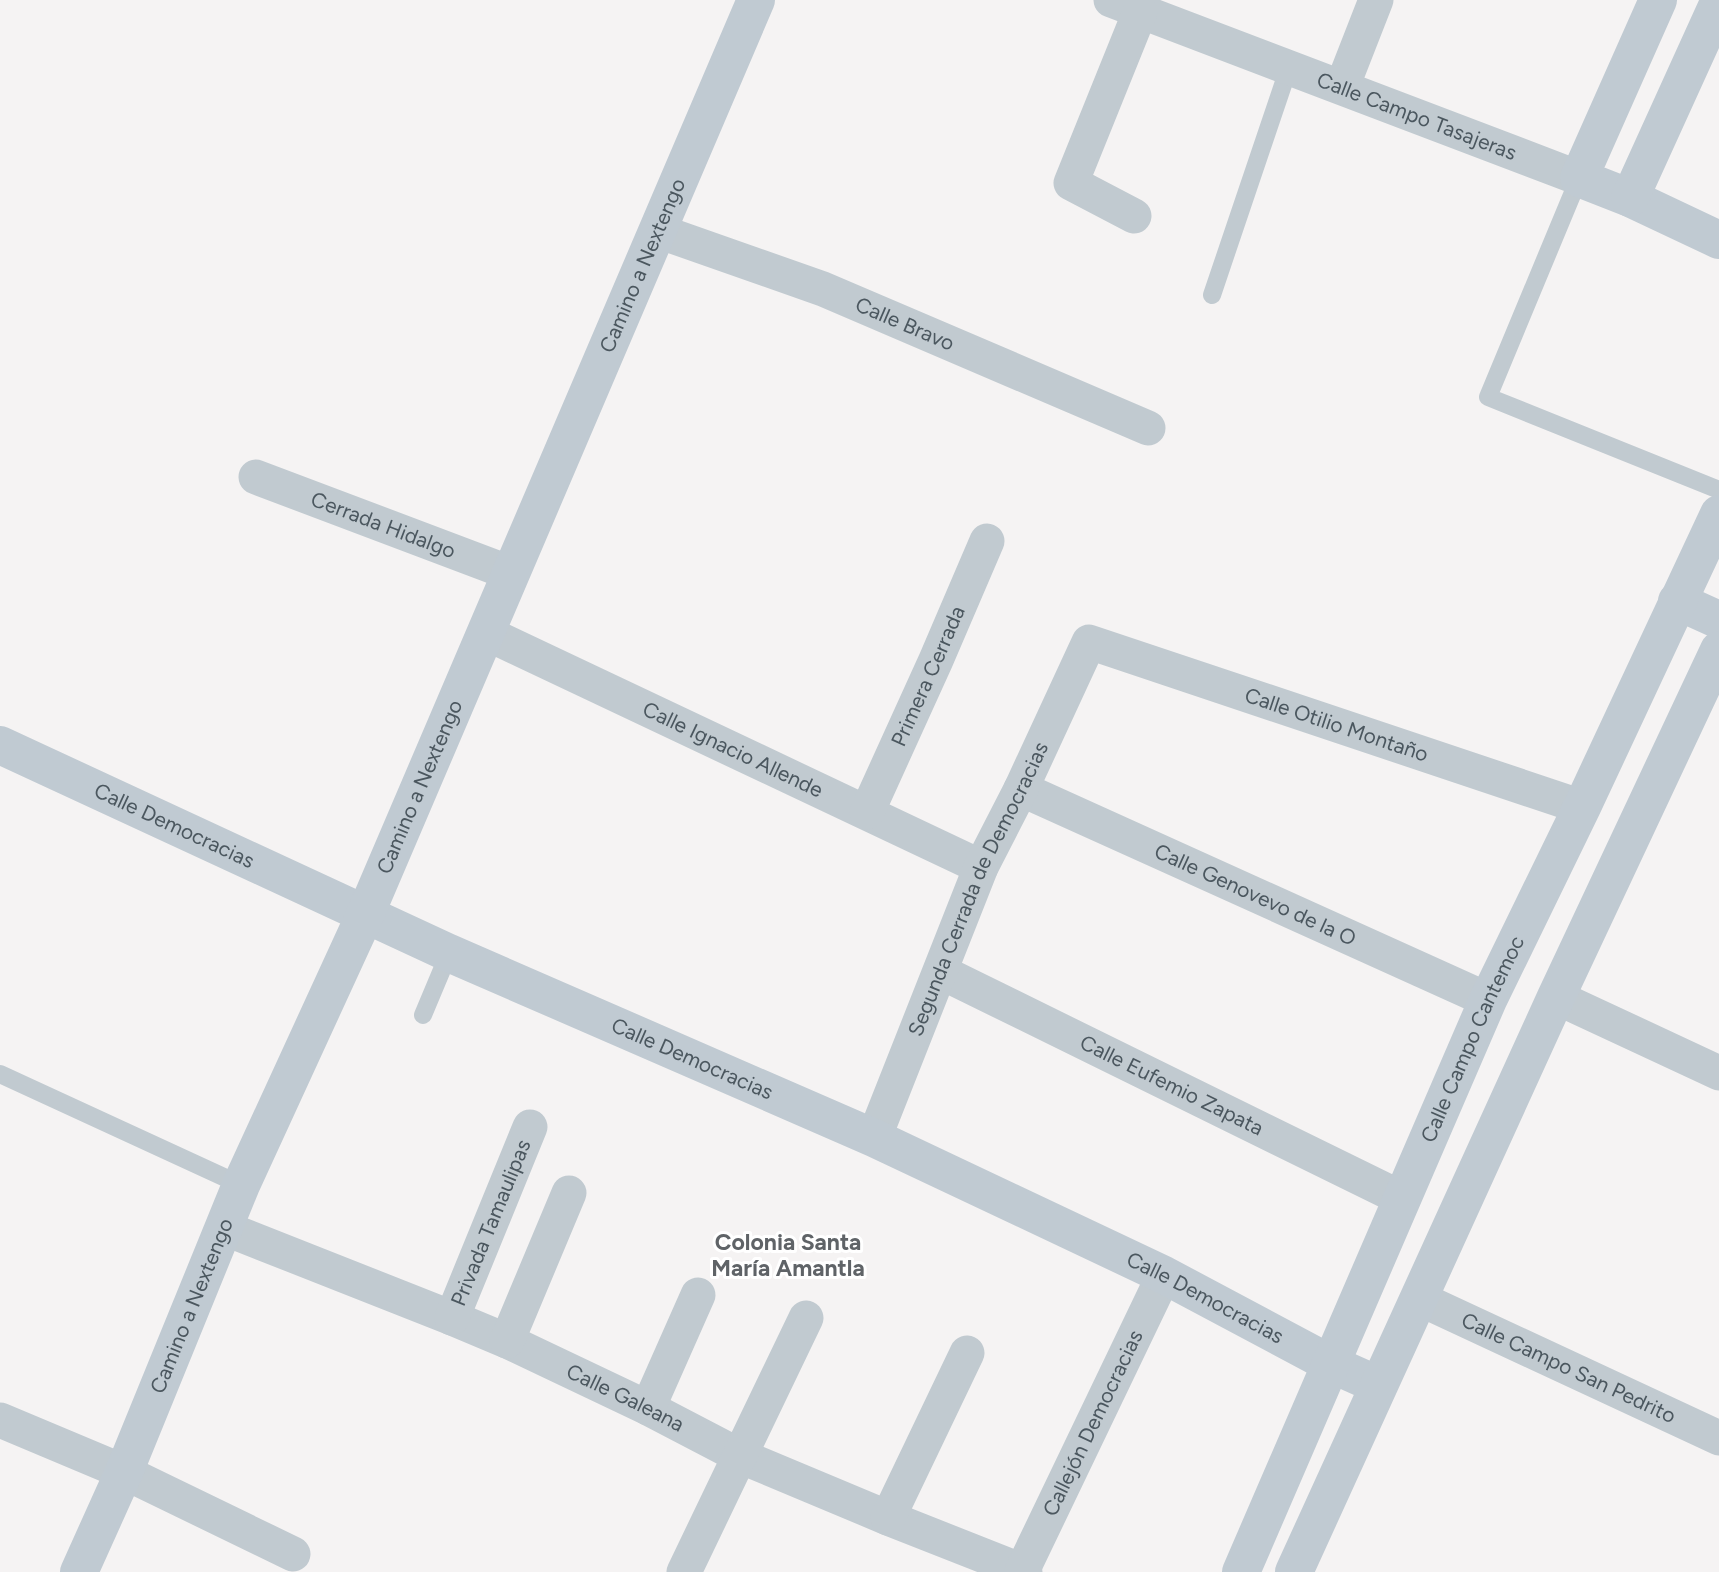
<svg xmlns="http://www.w3.org/2000/svg" width="1719" height="1572" font-family="Figtree,sans-serif">
<style>
.lines{fill:none;stroke-linecap:round;stroke-linejoin:round}
.lane{stroke:#c1cad0;stroke-width:18}
.street{stroke:#c1cad0;stroke-width:35}
.secondary{stroke:#c0cad2;stroke-width:38}
.labels{text-anchor:middle;stroke-width:6;stroke-linejoin:round;paint-order:stroke}
.street-label{font-size:21px;fill:#4b575f;stroke:#fff}
.neighbourhood-label{font-size:23px;font-weight:bold;fill:#5f6367;stroke:#fff}
</style>
<rect width="100%" height="100%" fill="#f5f3f3"/>
<g class="lines">
<path class="lane" d="M1579,178L1488,397L1719,490
M1212,295L1289,67
M423,1015L449,953
M0,1074L241,1185"/>
<g class="street">
<path id="s1" d="M1111,0L1579,178"/>
<path d="M1342,87L1376,0"/>
<path d="M1134,216L1071,183L1140,12"/>
<path id="s2" d="M658,231L823,289L1148,428"/>
<path id="s3" d="M256,477L510,573"/>
<path id="s4" d="M486,633L981,867"/>
<path id="s5" d="M1021,789L1488,1000"/>
<path id="s6" d="M867,812L936,660L987,541"/>
<path id="s7" d="M941,972L1403,1199"/>
<path d="M1556,997L1719,1073"/>
<path id="s8" d="M874,1138L981,867L1021,789L1089,642L1582,807"/>
<path id="s9" d="M224,1228L452,1318L507,1341L648,1408L740,1456L888,1518L1025,1572"/>
<path id="s10" d="M1418,1298L1719,1438"/>
<path id="s11" d="M452,1318L530,1127"/>
<path d="M507,1341L569,1193"/>
<path d="M648,1408L698,1295"/>
<path d="M0,1420L124,1472L293,1554"/>
<path d="M888,1518L967,1353"/>
<path id="s12" d="M1022,1571L1164,1275"/>
<path d="M684,1572L806,1318"/>
</g>
<g class="secondary">
<path d="M1658,0L1579,178L1630,198L1719,240"/>
<path d="M1630,198L1719,2"/>
<path d="M1677,601L1719,620"/>
<path id="s13" d="M0,745L449,953L874,1138L1164,1275L1331,1364L1378,1385"/>
<path id="s14" d="M79,1572L124,1472L241,1185L365,915L756,0"/>
<path id="s15" d="M1241,1572L1488,1000L1582,807L1719,514"/>
<path d="M1294,1572L1556,997L1719,650"/>
</g>
</g>
<g class="labels">
<g class="street-label">
<text dy="7" stroke="none"><textPath href="#s1" startOffset="327">Calle Campo Tasajeras</textPath></text>
<text dy="7" stroke="none"><textPath href="#s14" startOffset="1423">Camino a Nextengo</textPath></text>
<text dy="7" stroke="none"><textPath href="#s2" startOffset="264">Calle Bravo</textPath></text>
<text dy="7" stroke="none"><textPath href="#s3" startOffset="136">Cerrada Hidalgo</textPath></text>
<text dy="7" stroke="none"><textPath href="#s6" startOffset="149">Primera Cerrada</textPath></text>
<text dy="7" stroke="none"><textPath href="#s8" startOffset="802">Calle Otilio Montaño</textPath></text>
<text dy="7" stroke="none"><textPath href="#s4" startOffset="273">Calle Ignacio Allende</textPath></text>
<text dy="7" stroke="none"><textPath href="#s14" startOffset="856">Camino a Nextengo</textPath></text>
<text dy="7" stroke="none"><textPath href="#s13" startOffset="192">Calle Democracias</textPath></text>
<text dy="7" stroke="none"><textPath href="#s8" startOffset="270">Segunda Cerrada de Democracias</textPath></text>
<text dy="7" stroke="none"><textPath href="#s5" startOffset="257">Calle Genovevo de la O</textPath></text>
<text dy="7" stroke="none"><textPath href="#s15" startOffset="581">Calle Campo Cantemoc</textPath></text>
<text dy="7" stroke="none"><textPath href="#s13" startOffset="760">Calle Democracias</textPath></text>
<text dy="7" stroke="none"><textPath href="#s7" startOffset="257">Calle Eufemio Zapata</textPath></text>
<text dy="7" stroke="none"><textPath href="#s11" startOffset="103">Privada Tamaulipas</textPath></text>
<text dy="7" stroke="none"><textPath href="#s13" startOffset="1326">Calle Democracias</textPath></text>
<text dy="7" stroke="none"><textPath href="#s14" startOffset="289">Camino a Nextengo</textPath></text>
<text dy="7" stroke="none"><textPath href="#s10" startOffset="166">Calle Campo San Pedrito</textPath></text>
<text dy="7" stroke="none"><textPath href="#s9" startOffset="436">Calle Galeana</textPath></text>
<text dy="7" stroke="none"><textPath href="#s12" startOffset="164">Callejón Democracias</textPath></text>
</g>
<g class="neighbourhood-label">
<text x="788" y="1250">Colonia Santa<tspan x="788" dy="26">María Amantla</tspan></text>
</g>
</g>
</svg>
